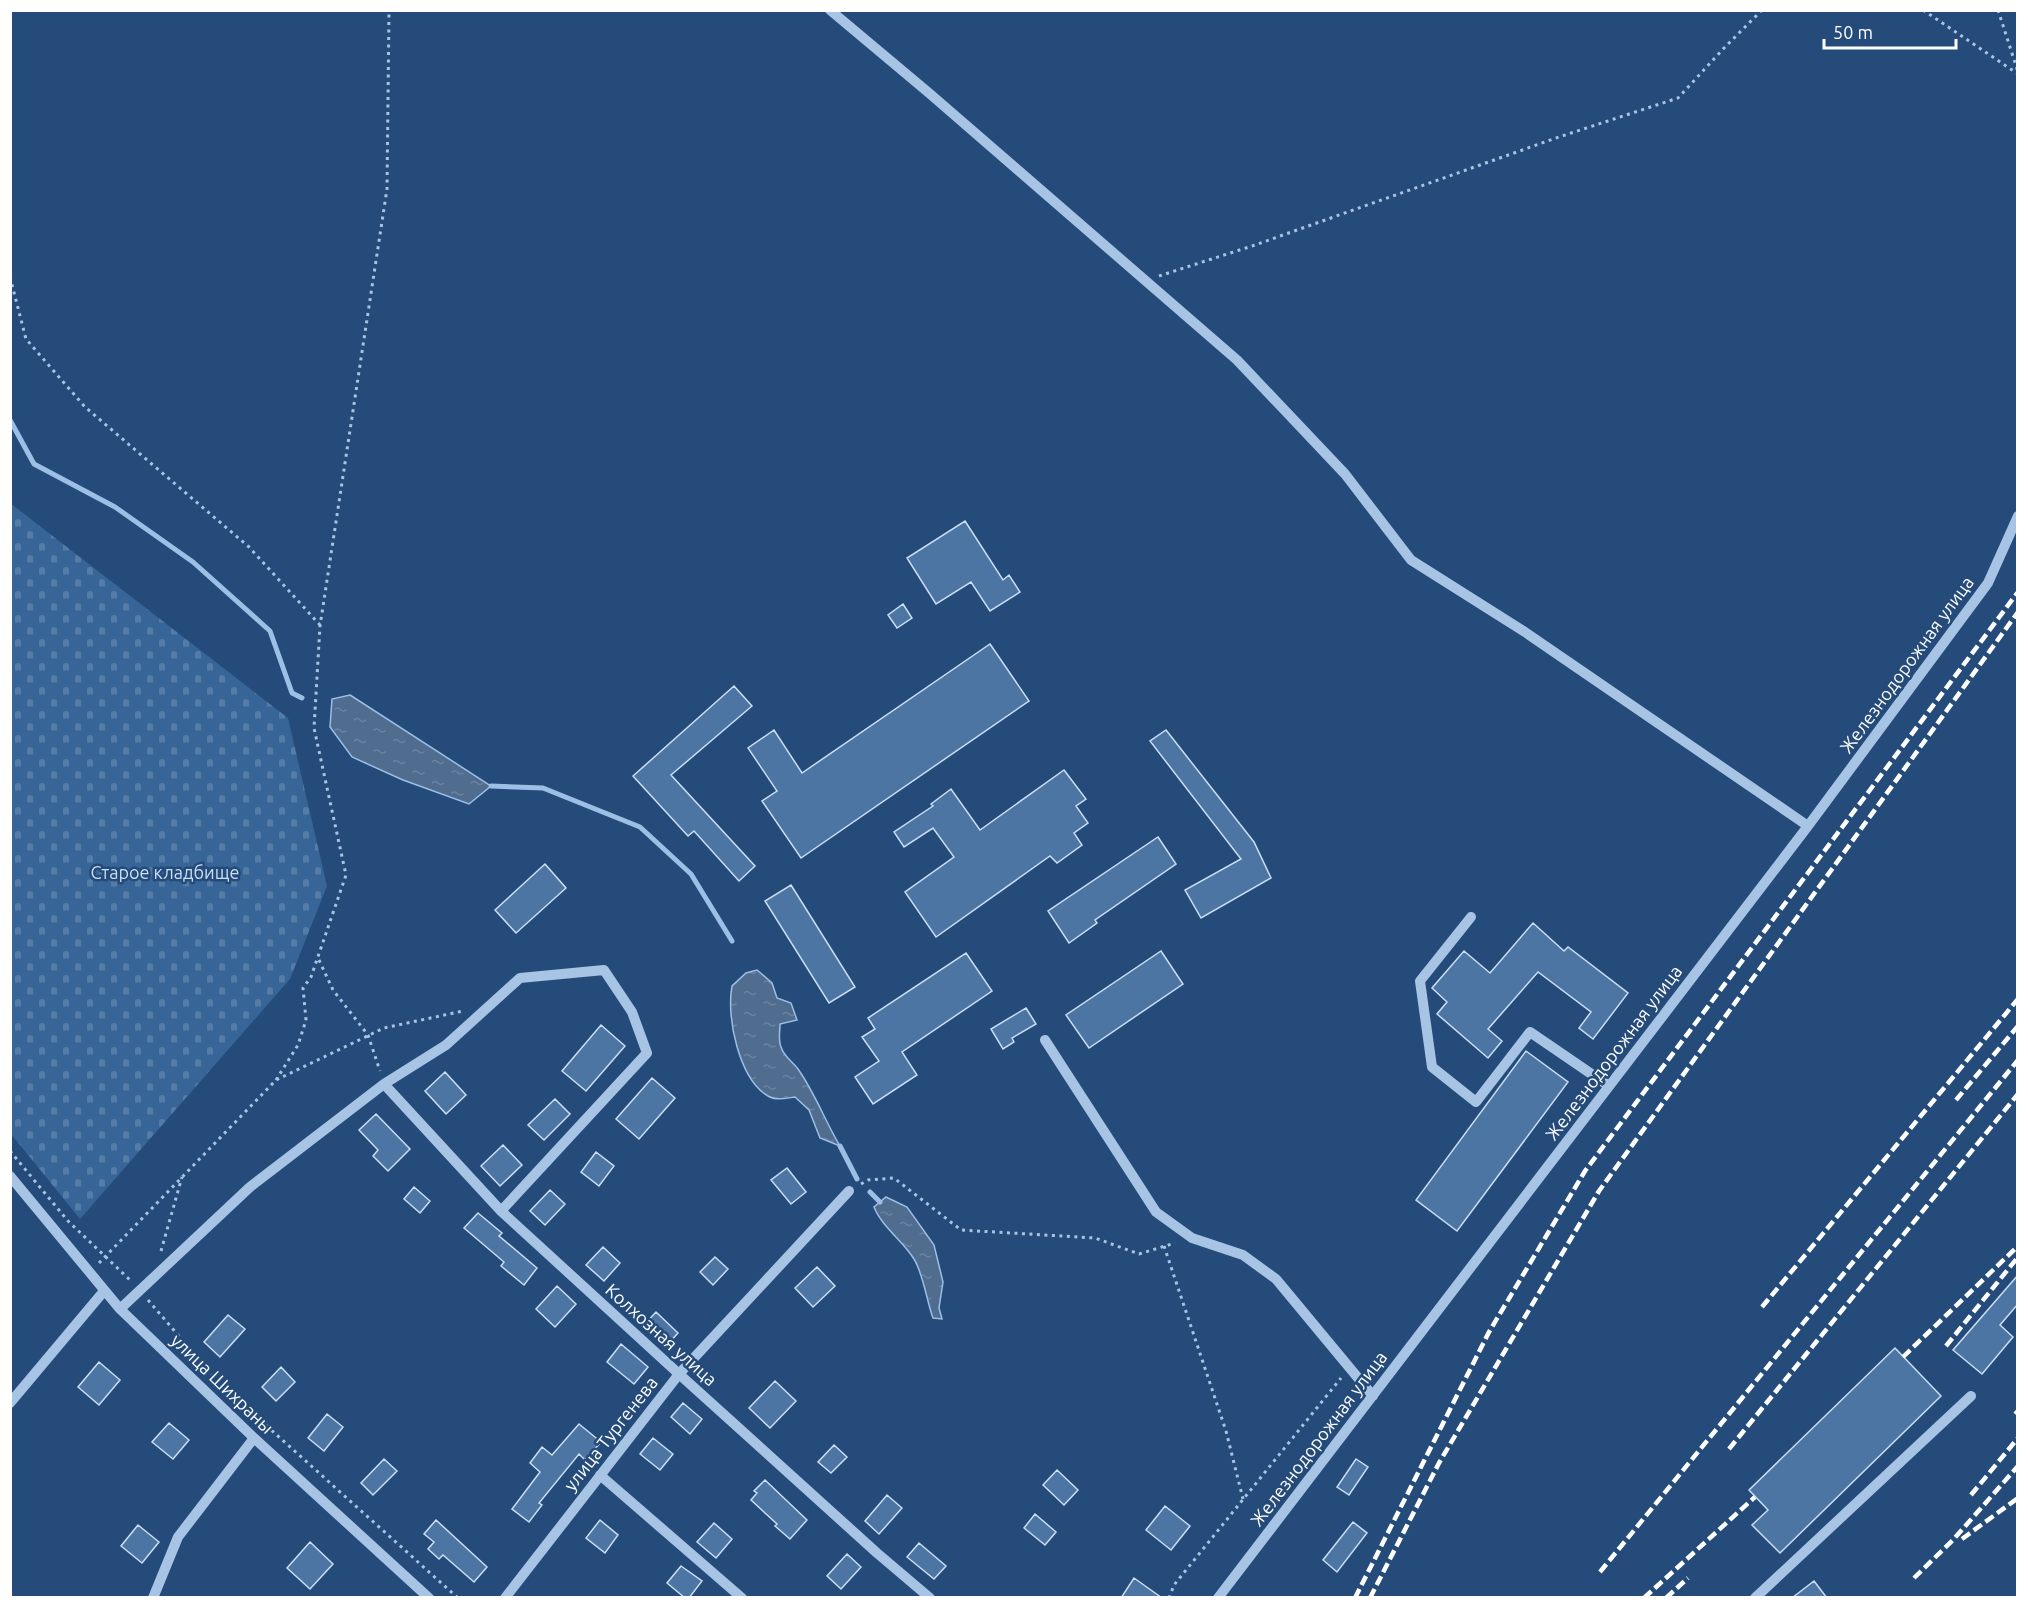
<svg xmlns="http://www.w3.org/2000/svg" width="2028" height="1608" font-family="Ubuntu,sans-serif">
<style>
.cemetery{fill:url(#cemetery-stones)}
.water{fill:url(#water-ripples);stroke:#9bbfe5;stroke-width:1.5}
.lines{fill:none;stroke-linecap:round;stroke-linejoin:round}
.stream{stroke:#9bbfe5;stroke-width:5}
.building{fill:#4c75a3;stroke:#cadef4;stroke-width:1.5}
.path{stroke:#a7c4e4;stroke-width:3;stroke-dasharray:3 4.5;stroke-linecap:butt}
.minor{stroke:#a7c4e4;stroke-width:10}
.rail{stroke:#fff;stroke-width:4.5;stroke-dasharray:10 4.5;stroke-linecap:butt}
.labels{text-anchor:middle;stroke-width:5;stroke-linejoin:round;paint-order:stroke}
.street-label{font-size:18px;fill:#fff;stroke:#244b7a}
.park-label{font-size:18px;fill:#cadef4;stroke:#244b7a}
</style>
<defs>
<pattern id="cemetery-stones" width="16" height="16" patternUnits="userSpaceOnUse" patternTransform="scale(1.5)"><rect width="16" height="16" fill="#376598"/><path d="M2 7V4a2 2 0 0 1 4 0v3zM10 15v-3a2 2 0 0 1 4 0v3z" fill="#557ca7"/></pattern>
<pattern id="water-ripples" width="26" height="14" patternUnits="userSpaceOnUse" patternTransform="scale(1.5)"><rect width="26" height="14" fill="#506d8f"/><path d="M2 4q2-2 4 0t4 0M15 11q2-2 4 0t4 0" fill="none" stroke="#6a83a0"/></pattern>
</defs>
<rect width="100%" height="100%" fill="#244b7a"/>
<path class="cemetery" d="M10,503L288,718L327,886L290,979L80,1219L11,1134Z"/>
<path class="water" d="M350,695L491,786L469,804L403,780L352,757L330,727L332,699Z
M757,970L772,983L777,998L791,1003L797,1020L780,1024C780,1031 778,1040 781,1047C784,1057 792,1061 798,1069C815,1093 825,1121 840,1146L820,1138L809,1110L795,1097C787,1098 776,1101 768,1096C739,1079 726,1017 732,986L746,973Z
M886,1197L907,1207L934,1245L943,1282L939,1308L942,1319L933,1318C927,1302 923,1273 914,1259C903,1241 882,1227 874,1207Z"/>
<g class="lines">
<path class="stream" d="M10,420L34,464L115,507L193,562L270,631L292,693L302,698
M491,786L543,788L640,827L691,874L732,941
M840,1146L857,1179
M870,1192L880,1202"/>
</g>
<path class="building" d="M965,521L1003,580L1009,575L1020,592L990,611L971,582L936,604L907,558Z
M903,604L912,618L897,628L888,615Z
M990,644L1029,701L801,858L762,801L777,791L748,748L774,730L802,773Z
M734,686L752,706L671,775L755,866L739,881L694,831L688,836L633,776Z
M1166,730L1254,842L1271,878L1201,918L1185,890L1241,859L1150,741Z
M1064,770L1086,799L1076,806L1088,823L1074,833L1082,845L1057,863L1050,856L936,937L905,892L954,857L933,828L904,847L894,832L933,806L931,804L951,789L980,830Z
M1158,837L1176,864L1095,920L1097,923L1069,943L1048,911Z
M545,864L566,888L516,933L495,910Z
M791,885L855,987L829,1003L765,901Z
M1533,923L1564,951L1568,947L1628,993L1593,1039L1579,1028L1591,1012L1538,972L1488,1029L1502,1041L1488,1058L1437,1014L1447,1002L1432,988L1464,951L1490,973Z
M1161,951L1183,984L1089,1048L1066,1015Z
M966,953L992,991L902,1052L917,1075L873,1104L855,1077L879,1061L862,1037L875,1029L868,1018Z
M1026,1008L1036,1024L1012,1038L1014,1042L1003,1049L991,1029Z
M601,1025L625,1046L586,1091L562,1071Z
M1526,1051L1568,1082L1457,1231L1416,1200Z
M445,1072L466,1095L446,1114L425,1091Z
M652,1078L675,1098L639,1139L616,1119Z
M555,1099L570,1114L544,1140L528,1125Z
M376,1114L410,1149L388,1171L373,1156L378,1150L359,1130Z
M503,1145L522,1165L500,1186L481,1166Z
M596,1152L614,1166L599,1186L581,1172Z
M787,1168L806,1192L791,1204L771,1180Z
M414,1187L430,1201L420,1213L404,1199Z
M550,1190L565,1204L545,1225L530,1211Z
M478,1213L502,1233L499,1236L537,1268L524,1285L501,1266L504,1262L464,1228Z
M603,1247L620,1263L604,1281L586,1265Z
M715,1257L728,1269L713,1285L700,1272Z
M817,1267L835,1286L813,1307L795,1288Z
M2018,1275V1304L2000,1325L2013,1337L1982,1374L1953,1350Z
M557,1286L576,1304L555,1327L536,1309Z
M656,1312L678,1333L668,1344H663L643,1326Z
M228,1315L245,1329L220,1357L204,1342Z
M621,1344L648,1367L634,1384L607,1362Z
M1895,1348L1941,1396L1780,1553L1752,1525L1768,1510L1749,1490Z
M99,1362L120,1380L99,1405L78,1387Z
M281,1367L295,1382L276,1401L262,1387Z
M775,1381L796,1401L770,1428L749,1408Z
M683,1403L702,1419L690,1434L671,1417Z
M327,1414L343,1427L324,1451L308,1438Z
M169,1423L189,1440L173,1459L152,1442Z
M579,1424L601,1442L585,1460L579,1454L539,1503L542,1505L529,1522L512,1509L540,1472L530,1463L542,1447L552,1455Z
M653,1438L673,1454L660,1470L640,1454Z
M834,1445L847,1457L831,1473L818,1462Z
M384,1459L397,1471L373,1495L361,1483Z
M1356,1459L1368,1467L1349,1495L1337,1487Z
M1057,1470L1078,1490L1064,1505L1043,1485Z
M765,1480L807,1520L790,1539L775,1526L777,1524L751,1500L757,1493L754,1491Z
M887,1495L902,1508L879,1534L865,1521Z
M1165,1506L1190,1526L1171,1550L1146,1530Z
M1035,1514L1056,1532L1045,1545L1024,1528Z
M436,1520L487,1567L474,1582L443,1555L439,1559L428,1549L434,1542L424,1534Z
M600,1520L618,1535L605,1553L586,1538Z
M1353,1522L1367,1533L1337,1572L1323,1560Z
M714,1523L732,1539L716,1558L697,1542Z
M138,1525L159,1542L142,1563L121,1546Z
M310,1542L333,1564L310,1589L287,1568Z
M919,1543L946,1566L934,1579L907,1557Z
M847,1554L861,1567L841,1589L827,1576Z
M681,1566L702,1581L689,1598H685L667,1583Z
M1134,1578L1162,1598H1121Z
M1814,1581L1827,1598H1792Z"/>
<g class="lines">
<path class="path" d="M1923,10L2018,74
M1998,10L2018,72
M1159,276L1252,246L1559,137L1678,98L1726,46L1762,10
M10,277L26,339L85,407L249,547L320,625
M319,960L333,990L368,1035L380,1071
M276,1080L298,1045L306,1020L303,988L311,977L346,875L314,728L320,626L387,189L389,10
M10,1151L68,1221L131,1281
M861,1184L868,1180L894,1178L961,1230L1095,1238L1139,1254L1175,1243
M1164,1246L1226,1431L1243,1499
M161,1251L182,1177
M99,1263L276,1080L384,1028L463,1011
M148,1300L219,1383L458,1598
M1169,1598L1174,1585L1341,1378"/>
<path class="minor" d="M830,10L929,93L1237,360L1345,474L1411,560L1525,632L1808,826
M1471,917L1420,981L1432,1067L1476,1102L1530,1032L1609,1086
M1045,1040L1156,1212L1192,1238L1243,1255L1276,1279L1373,1396
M384,1084L501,1211L679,1374L877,1553L930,1598
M10,1176L120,1309L254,1438L429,1598
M120,1309L250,1187L384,1084L446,1045L520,978L604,970L632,1012L647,1053L501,1211
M10,1403L104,1291
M600,1475L742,1598
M153,1598L178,1537L254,1438
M505,1598L679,1374L849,1191
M1218,1598L1808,826L1988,583L2018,516
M1755,1598L1971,1396"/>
<path class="rail" d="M1956,1100L2018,1026
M1762,1307L2018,999
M1946,1346L2018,1257
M1903,1357L2018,1246
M2015,1414L2018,1411
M1729,1449L2018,1094
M1971,1495L2018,1438
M1962,1539L2018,1498
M1600,1572L2018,1060
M1914,1578L1953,1540L2018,1466
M1355,1598L1489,1332L1585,1171L2018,592
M1370,1598L1439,1463L1599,1191L2018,612
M1644,1598L1755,1497
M1666,1598L1688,1578"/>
</g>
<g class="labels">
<g class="street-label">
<text transform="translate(1907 665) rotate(-54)" y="6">Железнодорожная улица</text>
<text transform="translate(1614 1053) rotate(-53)" y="6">Железнодорожная улица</text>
<text transform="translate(661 1335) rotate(42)" y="6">Колхозная улица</text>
<text transform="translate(222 1384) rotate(44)" y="6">улица Шихраны</text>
<text transform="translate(611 1434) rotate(-52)" y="6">улица Тургенева</text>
<text transform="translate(1319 1439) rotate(-53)" y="6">Железнодорожная улица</text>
</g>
<g class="park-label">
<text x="165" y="879">Старое кладбище</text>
</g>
</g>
<rect width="2028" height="1608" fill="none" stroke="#ffffff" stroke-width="24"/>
<path d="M1824 39v9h132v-9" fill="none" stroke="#ffffff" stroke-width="3"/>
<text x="1833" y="39" font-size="18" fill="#ffffff" stroke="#244b7a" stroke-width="4.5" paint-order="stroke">50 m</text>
</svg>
